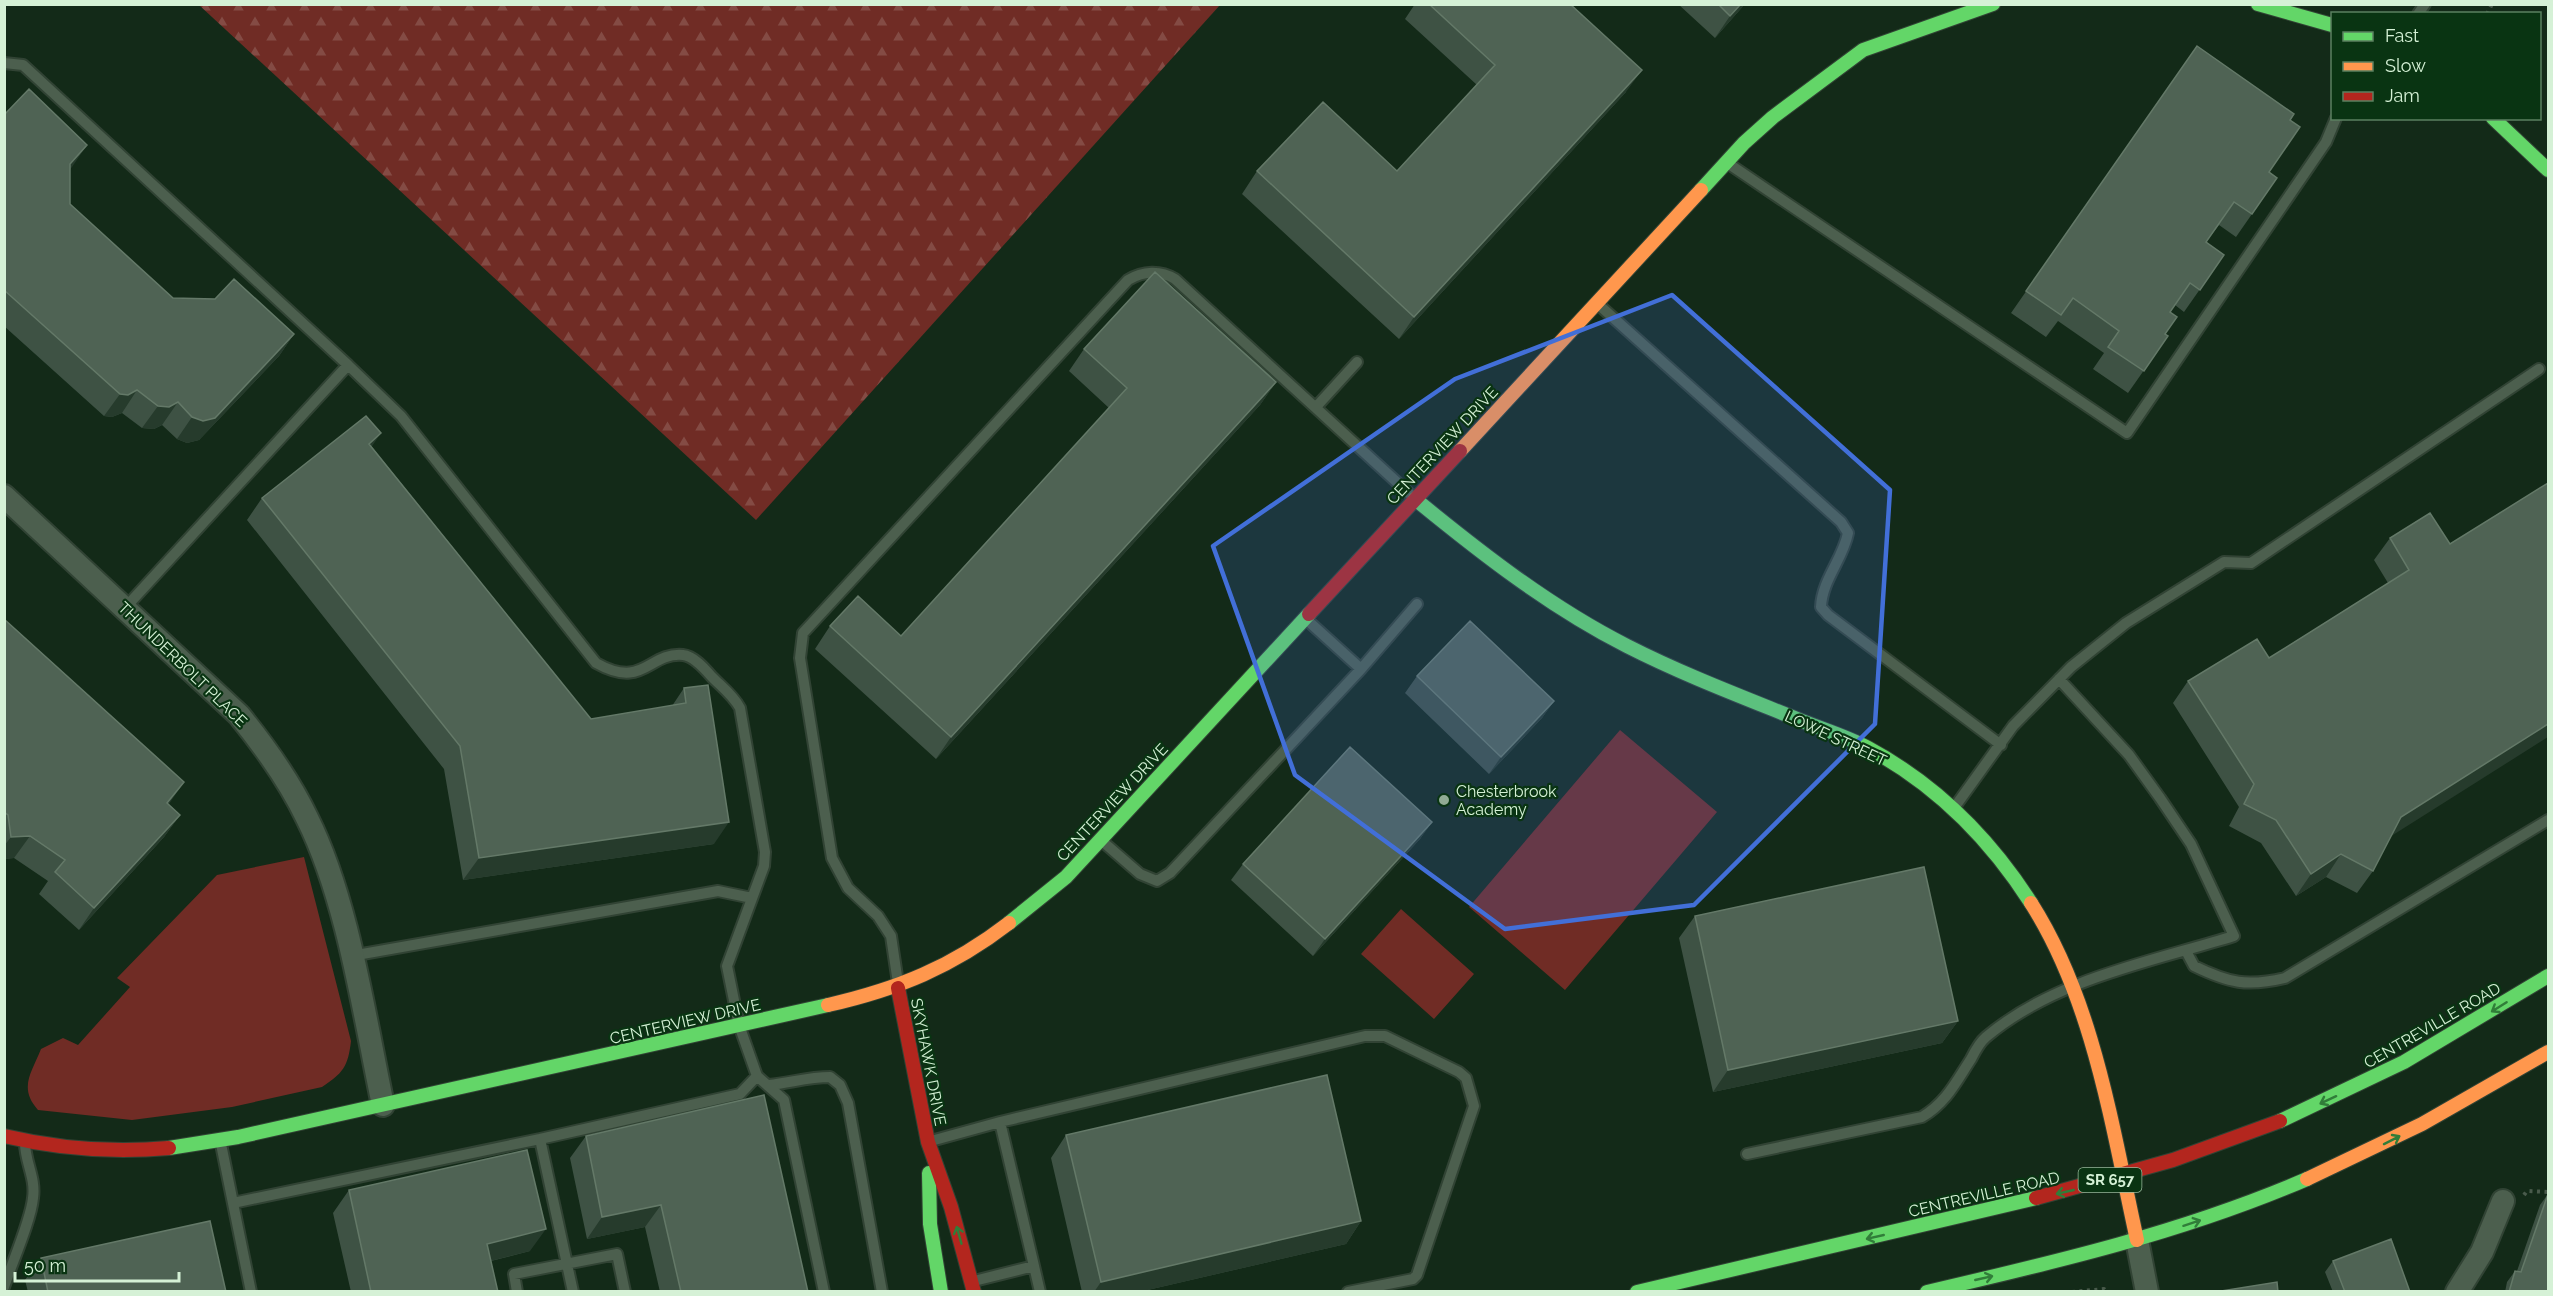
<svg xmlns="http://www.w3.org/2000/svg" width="2553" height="1296" font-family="Raleway,sans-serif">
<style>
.grass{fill:#702c25}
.forest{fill:url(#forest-firs)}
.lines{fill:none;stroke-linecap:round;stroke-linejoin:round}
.lane-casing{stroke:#314334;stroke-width:14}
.street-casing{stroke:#314334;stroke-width:26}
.fast-casing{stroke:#314334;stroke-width:16}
.slow-casing{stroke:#314334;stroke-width:16}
.jam-casing{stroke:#314334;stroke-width:16}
.path{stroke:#495a4b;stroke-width:4;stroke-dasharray:3 4.5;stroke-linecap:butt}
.lane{stroke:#4c5f4e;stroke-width:10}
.street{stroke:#4c5f4e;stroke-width:22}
.fast{stroke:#63d668;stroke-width:14}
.slow{stroke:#ff974d;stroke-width:14}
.jam{stroke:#b3261e;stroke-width:14}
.wall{fill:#3e5244}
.shaded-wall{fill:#263b2c}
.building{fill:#4f6354;stroke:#647968;stroke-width:1.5}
.oneway{stroke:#317d39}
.marked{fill:#426fd8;fill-opacity:0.2;stroke:#426fd8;stroke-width:4.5;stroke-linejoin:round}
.poi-dot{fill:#91ab94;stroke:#093412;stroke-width:2}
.labels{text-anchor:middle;stroke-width:4.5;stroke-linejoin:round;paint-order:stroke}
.shield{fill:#093412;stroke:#98b89b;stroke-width:1.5}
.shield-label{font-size:15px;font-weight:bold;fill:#d5f1d6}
.street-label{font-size:16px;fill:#d5f1d6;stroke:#093412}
.poi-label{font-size:16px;fill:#d5f1d6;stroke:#093412;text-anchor:start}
</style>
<defs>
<pattern id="forest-firs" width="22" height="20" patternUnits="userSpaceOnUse" patternTransform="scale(1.5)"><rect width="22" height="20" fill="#702c25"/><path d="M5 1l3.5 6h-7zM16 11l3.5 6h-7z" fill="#844b44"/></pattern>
</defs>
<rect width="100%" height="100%" fill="#132a18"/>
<path class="grass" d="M1620,730L1717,812L1565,990L1469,907Z
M304,857L351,1041C348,1067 343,1073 322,1087L232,1107L132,1120L38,1110C18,1088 32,1072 41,1049L63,1038L78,1045L130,987L117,978L217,875Z
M1401,909L1474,974L1434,1019L1361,954Z"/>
<path class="forest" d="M199,5H1220L756,520Z"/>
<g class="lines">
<defs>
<path id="lane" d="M2418,14L2425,4
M4,63L23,65L348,365L125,608
M1729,164L2127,433L2326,142L2336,118
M1599,305L1841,522L1848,533C1843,559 1822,580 1821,607L1828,615L2001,745
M348,365L401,416L596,663C644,690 648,652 683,655C694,656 705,669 712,677C722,687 733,695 740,708L765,852L764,866L727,966L739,1025L757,1076L784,1100L824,1292
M1316,407L1357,362
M1307,620L1361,669
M1954,808L2013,726L2071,667L2126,623L2224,562L2251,563L2539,369
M1102,841L1140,874L1157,881L1170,873L1361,669L1417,604
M2186,951L2194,966C2229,983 2247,987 2285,978L2548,820
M351,956L718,891L752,898
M898,983L891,936L878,916L848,888L832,858L800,658L803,633L1128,280C1143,271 1160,270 1175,279L1412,496
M769,1085C790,1083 808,1077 830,1077L840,1085L848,1103L882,1292
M540,1139L573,1292
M931,1141L1000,1122L1365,1036H1385L1459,1072L1466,1078L1474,1106L1417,1275L1413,1279L1348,1292
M221,1144L251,1292
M1747,1154L1922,1117C1946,1103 1956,1082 1971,1059C1975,1051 1980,1042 1986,1037C2055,979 2150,962 2234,936L2191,844L2160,798L2129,755L2059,679
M233,1203L540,1139L740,1094L757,1076
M1034,1266L1040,1292
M974,1281L1034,1266L1000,1122
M4,1287C12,1263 31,1220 33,1198C36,1178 25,1162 25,1143
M517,1292L514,1274L617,1254L625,1292"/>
<path id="street" d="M4,496L239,715C265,747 289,780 307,818C348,900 364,1015 383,1105
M2137,1240L2147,1292
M2457,1292L2482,1252L2503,1201"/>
<path id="fast" d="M2258,4L2332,25
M2493,118L2548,170
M1701,190L1744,143L1773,117L1863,50L1993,4
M1415,499C1481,553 1550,607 1627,646C1682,674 1740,696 1797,719C1821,729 1846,736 1868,748C1935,784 1990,839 2031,903
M1009,923L1066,877L1309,614
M2280,1121L2404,1062L2548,976
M169,1148L238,1137L828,1005
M929,1173L930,1224L941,1292
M1637,1292L2036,1198
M1927,1292C2056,1262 2184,1232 2307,1179"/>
<path id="slow" d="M1460,451L1701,190
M2031,903C2094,1002 2112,1127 2137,1240
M828,1005C898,989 952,967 1009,923
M2307,1179L2422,1124L2548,1052"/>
<path id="jam" d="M1309,614L1460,451
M898,988L928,1142L951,1207L974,1292
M4,1136C59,1149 113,1153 169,1148
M2036,1198L2173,1160L2280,1121"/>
</defs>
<use href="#lane" class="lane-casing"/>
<use href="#street" class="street-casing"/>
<use href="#fast" class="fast-casing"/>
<use href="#slow" class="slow-casing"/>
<use href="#jam" class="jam-casing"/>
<path class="path" d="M2487,14L2492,4
M2524,1195L2527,1191L2548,1192
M2072,1292L2104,1289L2107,1292"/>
<use href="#lane" class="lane"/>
<use href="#street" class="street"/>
<use href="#fast" class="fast"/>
<use href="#slow" class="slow"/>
<use href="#jam" class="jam"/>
</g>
<path class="wall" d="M1415,4H1570L1626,92L1399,339L1242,194L1257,171H1397L1477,85L1405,19Z
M1678,4H1745L1715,38Z
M2197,46L2290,120L2269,172L2277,178L2236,237L2219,225L2206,242L2224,255L2184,312L2175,305L2170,312L2165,334L2168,336L2128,393L2093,369L2104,353L2058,321L2046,337L2011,313Z
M4,115L70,169V204L173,298L294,334L279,356L199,440L187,443L177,439L162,425L154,429L142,428L122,413L112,417L104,416L4,326Z
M1084,349L1276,382L1260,405L936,759L815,649L830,626L901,636L1109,408L1069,371Z
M372,447L591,719L672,706L684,688L714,844L463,880L444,769L247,520L262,498Z
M2430,513L2391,836L2373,871L2357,893L2326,877L2296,896L2261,843L2229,826L2239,807L2173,703L2188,681L2269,658L2388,583L2374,560L2390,538Z
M4,619L168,804L180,815L164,837L79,930L39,894L48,881L14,858L4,859Z
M1417,676L1554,701L1542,718L1489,774L1405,693Z
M1432,822L1420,839L1313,956L1231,880L1243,864Z
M1695,916L1958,1021L1942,1043L1713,1092L1679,938Z
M1066,1135L1361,1221L1346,1244L1139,1292H1082L1051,1158Z
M586,1136L808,1292H660L645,1227L587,1239L570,1158Z
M349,1190L530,1251L491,1261L498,1292H351L333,1213Z
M2548,1194V1292H2505L2507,1282L2515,1271H2517L2540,1205Z
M41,1258L226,1292H28L25,1280Z
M2333,1261L2410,1292H2333L2325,1272Z"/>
<path class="shaded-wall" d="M1741,4H1745L1715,38L1730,16Z
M1642,70L1626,92L1399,339L1414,317Z
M87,145L72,167L55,186L70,164Z
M294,334L279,356L199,440L187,443L177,439L192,417Z
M1276,382L1260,405L936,759L951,737Z
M137,390L122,413L112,417L104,416L120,394Z
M178,402L162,425L154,429L142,428L158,406Z
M381,433L366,455L369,444Z
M1554,701L1542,718L1489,774L1501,757Z
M2548,724V737L2385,840L2401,817Z
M184,782L169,804L167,803Z
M180,815L164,837L79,930L94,908Z
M729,822L714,844L463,880L479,858Z
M1432,822L1420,839L1313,956L1325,939Z
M30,836L14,858L4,859V846L11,837Z
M2341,854L2326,877L2296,896L2311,874Z
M1958,1021L1942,1043L1713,1092L1728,1070Z
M661,1205L645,1227L587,1239L602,1217Z
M1361,1221L1346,1244L1139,1292H1094L1101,1282Z
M546,1229L530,1251L471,1266L487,1244Z"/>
<path class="building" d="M1429,4H1570L1642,70L1414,317L1257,171L1323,102L1397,171L1495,65Z
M1718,4H1741L1730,16Z
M2197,46L2294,114L2290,120L2300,127L2269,172L2277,178L2252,214L2234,202L2206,242L2224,255L2200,290L2190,283L2170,312L2177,317L2165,334L2168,336L2144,371L2108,347L2119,331L2073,298L2061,315L2026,291Z
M29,89L87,145L70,164V204L173,298L215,299L234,279L294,334L215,418L203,421L192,417L178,402L169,407L158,406L137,390L128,395L120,394L4,290V115Z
M1155,272L1276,382L951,737L830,626L858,596L901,636L1127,388L1084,349Z
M366,416L381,433L369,444L591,719L686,703L684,688L708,685L729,822L479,858L460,746L262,498Z
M2548,483V724L2401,817L2373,871L2341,854L2311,874L2276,820L2244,804L2254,784L2188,681L2257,639L2269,658L2409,570L2390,538L2430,513L2450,544Z
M4,619L184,782L167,803L180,815L94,908L55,872L65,860L30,836L11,837L8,815L4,812Z
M1470,621L1554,701L1501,757L1417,676Z
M1350,747L1432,822L1325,939L1243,864Z
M1924,867L1958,1021L1728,1070L1695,916Z
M1327,1075L1361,1221L1101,1282L1066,1135Z
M764,1095L808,1292H681L661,1205L602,1217L586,1136Z
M527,1150L546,1229L487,1244L498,1292H371L349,1190Z
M2548,1194V1292H2509L2515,1271L2521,1272Z
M210,1221L226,1292H48L41,1258Z
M2391,1239L2410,1292H2345L2333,1261Z
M2277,1282L2278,1292H2215Z"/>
<defs><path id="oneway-shaft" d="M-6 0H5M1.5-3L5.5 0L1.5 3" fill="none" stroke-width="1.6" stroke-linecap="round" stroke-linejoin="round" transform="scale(1.5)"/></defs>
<g class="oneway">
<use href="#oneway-shaft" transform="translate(2499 1007) rotate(148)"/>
<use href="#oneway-shaft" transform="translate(2328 1100) rotate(155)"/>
<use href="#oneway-shaft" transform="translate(2392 1140) rotate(-27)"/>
<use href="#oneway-shaft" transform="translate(2065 1192) rotate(167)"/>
<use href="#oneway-shaft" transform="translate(2192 1223) rotate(-18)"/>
<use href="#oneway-shaft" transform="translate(959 1235) rotate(-106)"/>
<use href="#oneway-shaft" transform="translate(1875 1237) rotate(167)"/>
<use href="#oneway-shaft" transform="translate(1984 1278) rotate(-13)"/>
</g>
<path class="marked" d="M1672,295L1890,490L1875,724L1694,905L1505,929L1295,775L1213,546L1455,379Z"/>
<circle class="poi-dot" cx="1444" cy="800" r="6"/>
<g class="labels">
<rect class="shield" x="2078.5" y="1168" width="63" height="24" rx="4.5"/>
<g class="shield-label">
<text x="2110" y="1185">SR 657</text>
</g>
<g class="street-label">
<text transform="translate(1442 445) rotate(-47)" y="6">CENTERVIEW DRIVE</text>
<text transform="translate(183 664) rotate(44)" y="6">THUNDERBOLT PLACE</text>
<text transform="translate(1836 738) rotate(25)" y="6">LOWE STREET</text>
<text transform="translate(1112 802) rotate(-47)" y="6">CENTERVIEW DRIVE</text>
<text transform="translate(685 1021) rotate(-13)" y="6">CENTERVIEW DRIVE</text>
<text transform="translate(2432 1025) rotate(-30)" y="6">CENTREVILLE ROAD</text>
<text transform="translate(929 1062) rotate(79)" y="6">SKYHAWK DRIVE</text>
<text transform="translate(1984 1194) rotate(-13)" y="6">CENTREVILLE ROAD</text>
</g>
<g class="poi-label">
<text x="1456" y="797">Chesterbrook<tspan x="1456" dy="18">Academy</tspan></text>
</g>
</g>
<rect width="2553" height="1296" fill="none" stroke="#d5f1d6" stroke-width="12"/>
<rect x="2331" y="12" width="210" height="108" fill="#093412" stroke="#5b8060" stroke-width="1.5"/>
<rect x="2343" y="32" width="30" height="9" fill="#63d668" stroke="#5b8060" stroke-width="1.5"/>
<text x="2385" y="42" font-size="18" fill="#d5f1d6">Fast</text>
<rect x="2343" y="62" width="30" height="9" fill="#ff974d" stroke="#5b8060" stroke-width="1.5"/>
<text x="2385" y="72" font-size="18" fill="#d5f1d6">Slow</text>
<rect x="2343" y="92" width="30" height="9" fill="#b3261e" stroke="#5b8060" stroke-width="1.5"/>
<text x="2385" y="102" font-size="18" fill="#d5f1d6">Jam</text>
<path d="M15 1272v9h164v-9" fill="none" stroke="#d5f1d6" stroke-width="3"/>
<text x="24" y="1272" font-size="18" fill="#d5f1d6" stroke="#093412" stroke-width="4.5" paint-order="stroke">50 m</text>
</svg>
